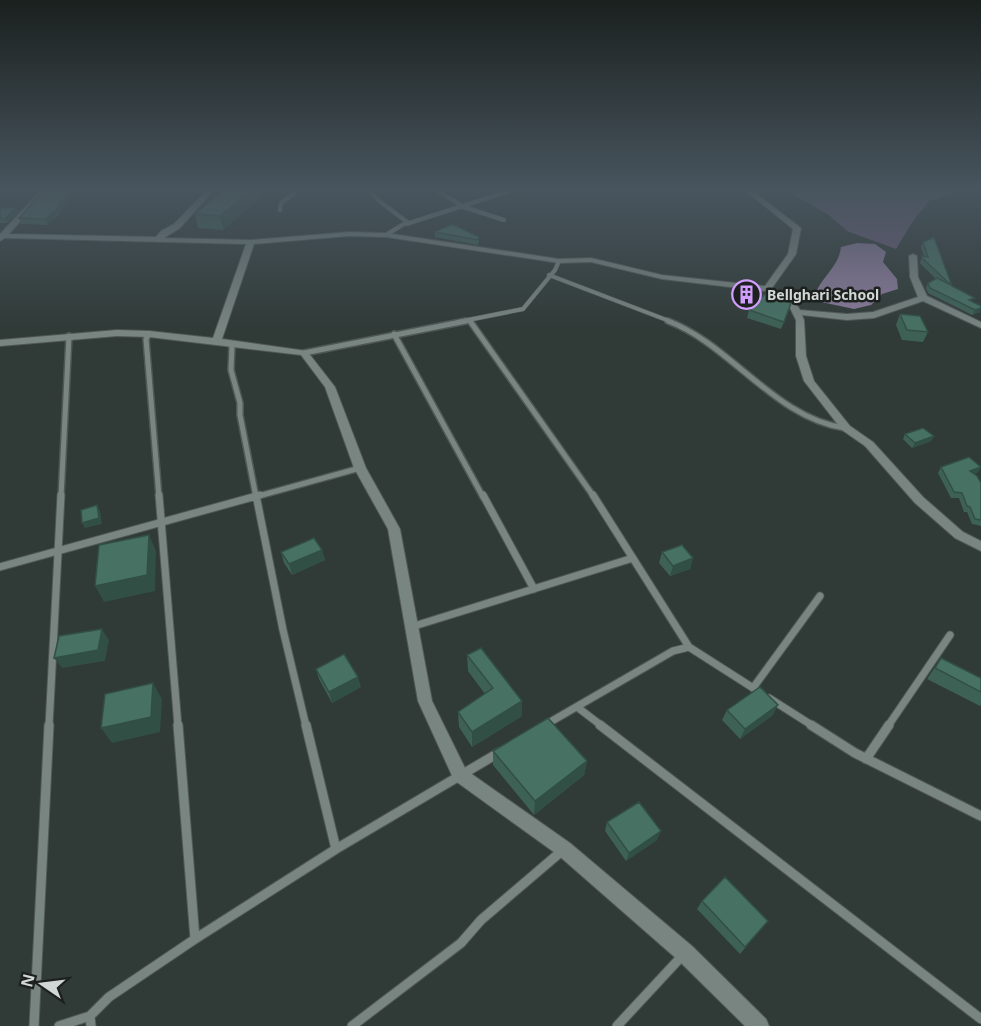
<svg xmlns="http://www.w3.org/2000/svg" width="981" height="1026" font-family="'Noto Sans',sans-serif">
<style>
.forest{fill:#6a5a79}
.water{fill:#8c7b9c}
.lines{fill:none;stroke-linecap:round;stroke-linejoin:round}
.lane-far3-casing{stroke:#505855;stroke-width:5}
.lane-far2-casing{stroke:#505855;stroke-width:8}
.lane-far1-casing{stroke:#505855;stroke-width:9}
.lane-casing{stroke:#505855;stroke-width:11}
.street-casing{stroke:#505855;stroke-width:2}
.lane-far3{stroke:#798581;stroke-width:4}
.lane-far2{stroke:#798581;stroke-width:5}
.lane-far1{stroke:#798581;stroke-width:7}
.lane{stroke:#798581;stroke-width:9}
.street{fill:#798581;fill-rule:evenodd}
.wall{fill:#3d6155}
.shaded-wall{fill:#324f45}
.building{fill:#477163;stroke:#324f45;stroke-width:1.5}
.labels{text-anchor:middle;stroke-width:5;stroke-linejoin:round;paint-order:stroke}
.far-poi-label{font-size:14px;font-weight:bold;fill:#d1d7d5;stroke:#1c201e;text-anchor:start}
</style>
<rect width="100%" height="100%" fill="#303a37"/>
<path class="forest" d="M776,188H970L929,201L913,221L896,249L847,231L829,215L803,200Z"/>
<path class="water" d="M857,243L875,244L886,252L883,262L897,279L898,289L882,294L871,305L854,309L821,302L817,290C825,274 839,265 841,247Z"/>
<g class="lines">
<defs>
<path id="lane-far3" d="M367,188L378,200L407,222L386,235
M433,188L464,207L504,220
M280,210L281,203L295,193L288,188
M406,224L519,188
M549,275L672,322
M458,322L523,309L555,270L559,261"/>
<path id="lane-far2" d="M470,321L594,497
M668,321C730,344 776,419 845,428
M149,334L146,339L159,497
M394,334L483,497
M232,345L231,370L240,403V415L256,497
M304,353L466,321
M61,497L69,336
M255,497L360,468"/>
<path id="lane-far1" d="M159,495L178,726
M256,495L283,630L306,726
M483,495L534,589
M593,495L689,647L761,693
M0,567L260,495
M411,627L633,558
M753,688L820,596
M769,698L813,726
M577,707L602,726
M545,725L673,651L689,647
M49,726L61,495
M888,726L950,635"/>
<path id="lane" d="M178,725L195,939
M306,725L336,849
M600,725L981,1019
M811,725L855,753L981,816
M866,759L889,725
M90,1016L91,1026
M34,1026L49,725
M59,1026L90,1016L109,997L195,939L336,849L500,752
M352,1026L461,943L481,920L563,850
M617,1026L682,956"/>
<path id="street" d="M43,188H50L9,234L156,237L161,231L174,224L209,188H215L214,190L180,228L164,238L251,240L349,232L386,233L559,259L591,258L662,275L765,286L788,254L793,229L742,188H749L801,228L796,254L772,288L796,303L800,310L847,314L873,312L918,297L910,277L909,256L913,254L917,256L918,277L927,296L981,322V328L923,301L874,318L847,320L802,315L804,320L806,356L814,381L850,426L873,442L923,497L963,532L981,541V551L955,538L915,503L865,446L842,430L804,381L796,356V320L789,306L765,291L662,279L591,262L559,263L386,237L349,236L254,244L222,339L307,351L335,387L366,468L400,529L432,701L466,770L570,843L692,946L766,1019L769,1026H745L678,960L558,855L454,780L418,701L388,529L354,468L325,387L301,355L149,337L117,336L0,346V340L117,330L149,331L213,338L246,244L5,238L0,241V234Z"/>
</defs>
<use href="#lane-far3" class="lane-far3-casing"/>
<use href="#lane-far2" class="lane-far2-casing"/>
<use href="#lane-far1" class="lane-far1-casing"/>
<use href="#lane" class="lane-casing"/>
<use href="#street" class="street-casing"/>
<use href="#lane-far3" class="lane-far3"/>
<use href="#lane-far2" class="lane-far2"/>
<use href="#lane-far1" class="lane-far1"/>
<use href="#lane" class="lane"/>
<use href="#street" class="street"/>
</g>
<path class="wall" d="M226,188H259L261,197L223,230L198,228L195,214Z
M0,208L18,212L7,223H0Z
M59,215L47,225L21,224L19,218Z
M435,232L479,237V242L478,245L435,237Z
M923,242L952,286L973,302L980,312L972,315L928,293L926,288L928,283L936,279L920,263L922,256H924L921,247Z
M782,298L789,310L781,329L747,318L749,310Z
M900,314L928,332L923,342L902,340L896,325Z
M905,434L934,436L931,441L912,448L903,439Z
M941,467H981L978,472L974,474L981,483V526L972,524L967,512H964L959,498H951L938,473Z
M322,550L325,560L292,575L284,563L281,552Z
M662,552L693,558L690,569L670,576L659,563Z
M467,655L522,701V716L472,747L459,727L458,712L485,694L468,671Z
M941,658L981,678V705L980,706L927,679Z
M316,669L361,687L332,703L319,679Z
M727,710L773,715L740,739L722,720Z
M493,751L587,761L584,775L534,815L493,765Z
M607,822L657,840L626,861L605,831Z
M702,901L762,928L740,954L697,909Z"/>
<path class="shaded-wall" d="M70,188H75L59,215L47,225L45,219Z
M253,188H259L261,197L223,230L220,216Z
M16,207L18,212L7,223L5,219Z
M981,308L980,312L972,315L975,310Z
M934,436L931,441L912,448L915,443Z
M981,467L978,472L967,476L970,471Z
M97,505L100,511L102,524L85,528L82,523Z
M149,535L156,551L155,591L104,602L95,586Z
M322,550L325,560L292,575L289,564Z
M693,558L690,569L670,576L673,566Z
M102,629L109,640L105,661L62,668L54,658Z
M358,677L361,687L332,703L329,692Z
M153,683L162,699L160,732L112,743L101,728Z
M522,701V716L472,747V732Z
M778,705L773,715L740,739L745,729Z
M587,761L584,775L534,815L535,801Z
M661,831L657,840L626,861L629,853Z"/>
<path class="building" d="M46,188H70L56,210L45,219L19,218Z
M226,188H253L220,216L195,214Z
M16,207L5,219L0,218V208Z
M452,224L479,237L478,240L435,232Z
M934,237L952,286L975,298L969,300L981,306V308L975,310L930,288L928,283L937,278L951,285L922,258V256L928,257L923,242Z
M767,292L782,296V298L791,303L784,322L749,310Z
M900,314L920,316L928,332L907,330Z
M923,428L934,436L915,443L905,434Z
M969,457L981,467L970,471L977,476L981,483V520L975,519L970,507L967,506L962,493L954,492L941,467Z
M97,505L99,518L82,523L81,510Z
M149,535L147,575L95,586L99,545Z
M314,538L322,550L289,564L281,552Z
M682,545L693,558L673,566L662,552Z
M102,629L98,650L54,658L59,636Z
M481,648L522,701L472,732L458,712L493,688L467,655Z
M344,654L358,677L329,692L316,669Z
M941,658L981,678V692L935,668Z
M153,683L151,717L101,728L105,694Z
M760,687L778,705L745,729L727,710Z
M548,718L587,761L535,801L493,751Z
M639,802L661,831L629,853L607,822Z
M725,877L768,921L745,947L702,901Z"/>
<linearGradient id="sky" x2="0" y2="1"><stop stop-color="#1a201e"/><stop offset="0.57" stop-color="#48555e"/><stop offset="1" stop-color="#48555e" stop-opacity="0"/></linearGradient>
<rect width="981" height="331" fill="url(#sky)"/>
<defs>
<symbol id="building-ring" viewBox="-11 -11 22 22"><circle r="9.5" fill="#1c201e" stroke="#d19dfe" stroke-width="1.5"/><path d="M-4-6H4V6H1V3H-1V6H-4ZM-2.5-4.3h1.7v1.8h-1.7ZM.8-4.3h1.7v1.8H.8ZM-2.5-1h1.7V.8h-1.7ZM.8-1h1.7V.8H.8Z" fill="#d19dfe"/></symbol>
</defs>
<g fill-rule="evenodd">
<use href="#building-ring" x="730" y="278" width="33" height="33"/>
</g>
<g class="labels">
<g class="far-poi-label">
<text x="767" y="300">Bellghari School</text>
</g>
</g>
<g transform="translate(42 984) rotate(284)" stroke="#1c201e" stroke-width="4.5" paint-order="stroke">
<path d="M0-4.5L10 22L0 15L-10 22Z" fill="#d1d7d5"/>
<text y="-9" font-size="16" font-weight="bold" text-anchor="middle" fill="#d1d7d5">N</text>
</g>
</svg>
